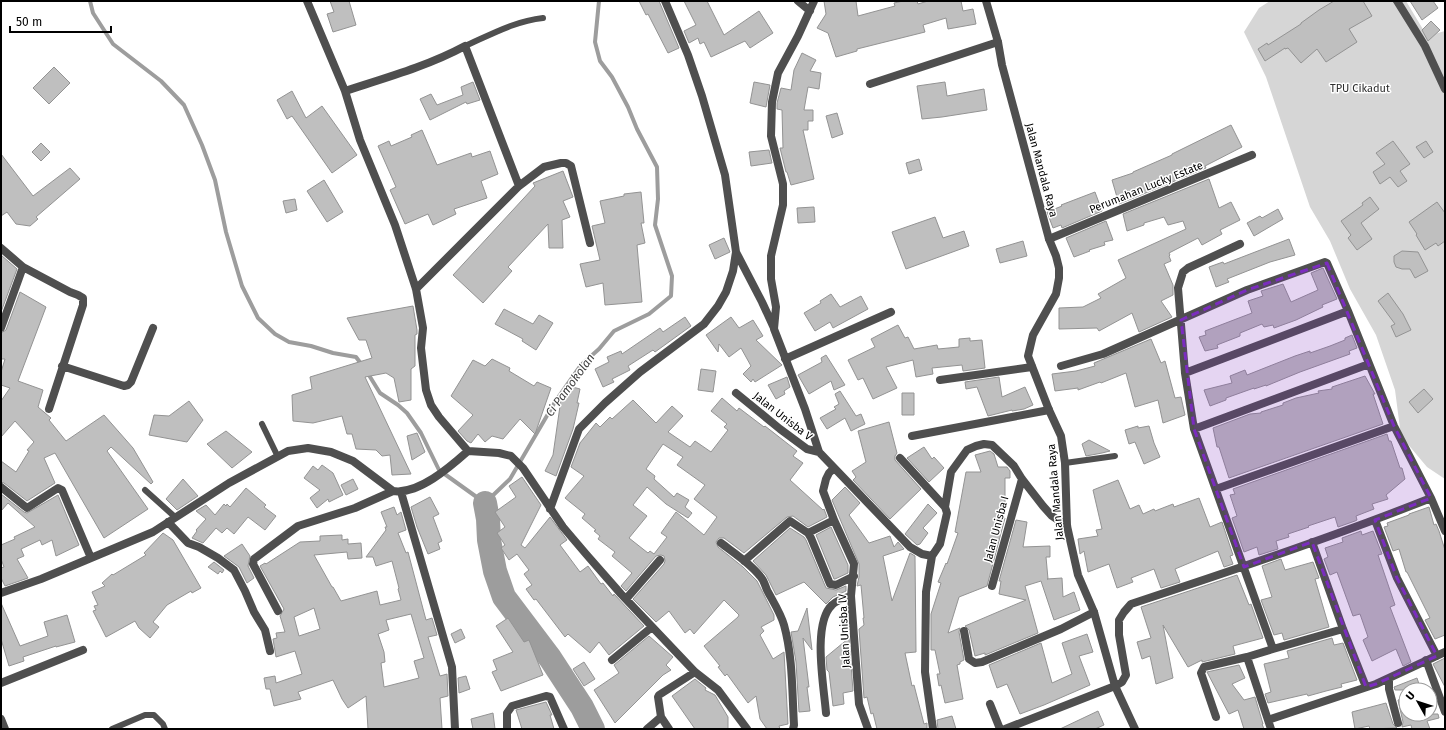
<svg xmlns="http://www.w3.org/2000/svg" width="1446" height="730" font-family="'Fira Sans',sans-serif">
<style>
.green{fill:#d6d6d6}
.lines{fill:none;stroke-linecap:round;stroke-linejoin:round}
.stream{stroke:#9d9d9d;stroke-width:4}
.river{stroke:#9d9d9d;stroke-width:24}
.building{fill:#bfbfbf;stroke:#939393;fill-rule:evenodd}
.service{stroke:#4f4f4f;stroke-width:6}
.minor{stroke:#4f4f4f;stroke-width:8}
.tertiary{stroke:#4f4f4f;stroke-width:8}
.marked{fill:#7b2cbf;fill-opacity:0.2;stroke:#7b2cbf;stroke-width:3;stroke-dasharray:8 5;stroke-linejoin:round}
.labels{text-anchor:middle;stroke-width:3;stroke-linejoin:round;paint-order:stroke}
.park-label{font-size:11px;fill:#2d2d2d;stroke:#fff}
.street-label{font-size:11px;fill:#000;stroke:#fff}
.water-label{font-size:12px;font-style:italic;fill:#3e3e3e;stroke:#fff}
</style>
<rect width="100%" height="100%" fill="#fff"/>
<path class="green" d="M1270,1H1406L1427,36L1445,31V479L1427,467L1401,436L1395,390L1376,335L1350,289L1330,241L1310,207L1266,77L1244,32L1259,8Z"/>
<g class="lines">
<path class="stream" d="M90,1L93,13L113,44L161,81L184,105L202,145L215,180L226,232L242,286L258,318L275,334L289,342L311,346L333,353L356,357L362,365
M367,372L380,393L398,405L407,413L421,433L439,470L485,503L510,479L555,402L581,365L599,349L614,331L649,314L671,296L672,276L655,225L658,199L657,167L637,129L628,107L612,77L600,61L595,42L599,1"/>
<path class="river" d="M485,503L488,519L489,540L495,571L504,597L550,658L582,707L593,729"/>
</g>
<path class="building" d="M330,1H349L356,25L333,32L327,14L334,12Z
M639,1H659L679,48L668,53L648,14L646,15Z
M684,1H707L724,35L759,11L773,33L750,48L745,41L711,57L704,42L700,44L698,38L689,43L684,31L696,25Z
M824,1H856L858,16L895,6L894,3L903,1H917L918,4L928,1H961L963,11L973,9L976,24L948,29L946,18L923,25L925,32L857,49V51L836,57L828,33L817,28L826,14Z
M1334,1H1363L1372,16L1349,29L1357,42L1326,62L1317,49L1301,63L1288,48L1285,49V48L1265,61L1258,49L1267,43L1268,45L1301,24V23L1319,10Z
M1410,1H1433L1438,8L1422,20Z
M1431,21L1440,30L1428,41L1422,30Z
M802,53L816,60L810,71L821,73L819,89L808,87L804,110H813V121H808V130H803L814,179L791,185L787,172H786L780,148H783L782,110L777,109V103L781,88L791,90L794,70Z
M54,67L70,83L49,104L33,88Z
M473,82L480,100L467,104L466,102L430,120L420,99L431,94L437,105L463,95L461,87Z
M754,82L770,85L766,107L750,103Z
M945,82L947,96L984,89L987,110L942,117L922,119L917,86Z
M292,91L306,118L322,106L357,155L332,173L292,116L287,119L277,100Z
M837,113L843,134L832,138L826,116Z
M1231,125L1242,147L1205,166L1206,168L1119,204L1112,180L1133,173V172L1172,155V154Z
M422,130L437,165L471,153L472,157L490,151L498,174L481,181L487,198L454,209L456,214L433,225L428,214L405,224L390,190L396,187L378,146L389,141L391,146L412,137L411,135Z
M1393,141L1410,164L1400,171L1407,181L1398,187L1390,177L1380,184L1373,172L1385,164L1376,153Z
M1426,141L1433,152L1424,158L1416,147Z
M41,143L50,152L41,161L32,152Z
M769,150L772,163L751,166L749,152Z
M1,154L33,196L70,168L80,179L36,217L38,219L30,226L16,224L7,212L1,216Z
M919,159L922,170L909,174L906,163Z
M563,171L573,197L563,201L570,217L562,220L563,248H549L548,224L508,267L512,271L483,303L453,275L535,186L533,183Z
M1209,179L1219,208L1231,202L1240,220L1220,230L1222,234L1202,245L1198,238L1169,253L1170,255L1169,256L1171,261L1164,264L1173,285V295L1161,301L1172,317L1139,332L1132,313L1099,331L1097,328L1059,329V308L1083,307L1101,298L1098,294L1126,278L1118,260L1186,229L1183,221L1168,225L1164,217L1144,223V225L1127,231L1123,214Z
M324,180L343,212L327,222L307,191Z
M641,192L644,223H641L645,243L637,245L642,302L605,305L603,283L586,287L580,264L600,260L592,226L605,223L600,201L624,196V194Z
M1095,192L1102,211L1062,228L1061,225L1053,228L1047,212L1062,206L1061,205Z
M1370,197L1379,209L1361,223L1372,239L1357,250L1348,238L1351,235L1341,221L1363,205L1362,203Z
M295,199L297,210L286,213L283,201Z
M1437,202L1445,213V241L1438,246L1436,243L1425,250L1416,235L1417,234L1409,222Z
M814,207L815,222L798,223L797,208Z
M1278,209L1283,219L1254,236L1247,223L1260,216L1262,218Z
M935,217L943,238L964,231L969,246L906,269L892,232Z
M1106,221L1113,240L1104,242L1105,245L1089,250L1090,251L1074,257L1066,238Z
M724,238L730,252L715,259L709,245Z
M1289,239L1295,255L1270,262L1227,279L1229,282L1216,287L1209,267L1223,262L1224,264Z
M1023,241L1027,256L1000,263L996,249Z
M1402,251L1418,252L1428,271L1415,278L1410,269H1402L1396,267L1394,262V256Z
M1,255L17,269L1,312Z
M1323,268L1337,299L1322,305L1323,307L1296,320L1274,328L1273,325L1264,327L1262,324L1240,333V336L1217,345L1218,348L1205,351L1199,337L1206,335L1205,331L1252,313L1248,301L1263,296L1261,291L1283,284L1291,302L1318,290L1311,273Z
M20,292L46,307L18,381L43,390L38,407L51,418L49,420L66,441L104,415L133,448L153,482L151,484L111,447L107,451L148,509L104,538L55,453L44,458L55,483L27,501L4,483L1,482V461L16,472L29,451L27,450L34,442L15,421L1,437V401L10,388L1,385V372L5,359H1V333L6,330Z
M1388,293L1403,314L1411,330L1396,337L1391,326L1395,324L1378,301Z
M831,294L840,307L861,296L868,309L833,328L830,322L815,331L804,313L821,303L820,301Z
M413,306L417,330V334L415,335V366L411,369V400L399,402L394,378L386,373L365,377L411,474L392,475L390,455L382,456L376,450L356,449L352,434H347L342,416L313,423L293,421L292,395L312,389L310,377L372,358L366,340H359L347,318Z
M504,309L533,324L539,315L553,323L536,350L522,341L523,339L495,324Z
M685,317L691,326L655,352L653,350L628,366L630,370L612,379L614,382L603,387L595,369L609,362L607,357L621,351L622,354L660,328L663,332Z
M731,317L739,328L753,320L763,336L756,340L782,365L755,382L753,379L751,382L743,374L751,366L741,348L729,357L719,344L718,352L706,335Z
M898,325L905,338L908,337L914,349L937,345L938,349L959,347V339L970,338V341L982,340L985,368L963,371L962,365L932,368L933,374L916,377L913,360L886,367L897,388L873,399L863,378L858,380L848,360L875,347L871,339Z
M1352,335L1357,348L1349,351L1350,354L1300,372L1266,386V385L1254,389V388L1226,398V400L1210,406L1204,390L1232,383L1230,376L1245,370L1247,375L1295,356L1310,351V353L1330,346L1345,340V338Z
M1151,339L1161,363L1165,361L1175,398L1181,397L1185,415L1163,423L1158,400L1135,407L1126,373L1101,383L1100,382L1078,390V388L1055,391L1052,374L1076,371L1095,366L1094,363Z
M826,355L845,385L834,390L831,381L809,394L798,375L822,362L821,358Z
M492,359L510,368L509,371L534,386L537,382L551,388L535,434L520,419L503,439L492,436L485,442L478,434L471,443L467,441L458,431L473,415L451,396L473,360L485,366Z
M701,369L716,371L713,392L698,390Z
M1365,376L1375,394H1373L1383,424L1229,478L1219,447H1217L1213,428L1250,414L1261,413V412L1283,405V403L1296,398L1319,393L1318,391L1332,389V387Z
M787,377L790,387L784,391L785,394L776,399L768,385Z
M999,377L1002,397L1025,387L1033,405L1024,409L1012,411V410L988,416L977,387L966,389L965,382Z
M569,386L580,389L577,403H579L573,429L556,476L545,471L553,455L561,399Z
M1424,389L1433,399L1418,413L1409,402Z
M840,391L856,416L861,414L865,424L851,431L845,418L827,429L820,418L836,409L834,407L839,404L835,394Z
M902,393H914V415H902Z
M722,398L737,411L739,408L764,427L765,426L797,451L793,456L803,463L790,480L823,510L824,509L827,517L808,527L793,516L787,517L744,553L724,538H719L716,542L718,547L743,567L757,581L774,615V620L761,627L764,631L760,635L773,659L784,652L788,724L779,726L780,729H767L760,719L756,696L748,703L727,674L725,676L718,667L720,666L704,646L738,617L739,615L724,600L694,634L690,629L685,633L669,611L656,622L633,599L664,564L665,561L664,556L661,555L656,556L626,591L621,586L632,573L612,556L615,552L598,539L600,536L594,531L596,530L582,518L585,514L565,498L584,476L571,467L580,443L596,423L600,427L610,417L612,419L633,400L656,423L672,406L683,416L668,432L690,447L695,441L711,452L728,430L724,427L727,424L711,411ZM663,444L683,457L677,465L705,485L694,499L717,517L704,535L676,512L661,533L667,537L654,554L650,551L648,553L629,538L647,516L633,505L647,487L666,504L688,518L692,513L685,507L689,500L677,493L674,497L654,479L655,476L646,469Z
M189,401L203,420L187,442L149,435L154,415L169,416Z
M889,422L897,453L895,456V460L921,489L890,519L853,480L856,477L852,471L866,462L858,431Z
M1138,426V428L1149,426L1154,443L1160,457L1144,464L1135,442L1129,444L1125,430Z
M226,431L252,452L232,468L207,444Z
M417,433L425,452L412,460L407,436Z
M1387,434L1389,441H1391L1400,468H1402L1405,479L1386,495L1388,499L1372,504L1374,509L1356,516L1357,520L1355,521L1338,527L1335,517L1308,526L1309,527L1288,534L1289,537L1276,541L1278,549L1259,555L1257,547L1244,552L1232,518L1237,516L1230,495L1235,494L1233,489Z
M1089,440L1110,451L1102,453L1086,456L1082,444Z
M924,447L932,459L934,457L944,468L929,482L907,458Z
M990,451L994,454L998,467H1007L1010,471V478H1005V503H1006L1003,518H1005L987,586L959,597L948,633L960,628L959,632L964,660L960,662V664L957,665L963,699L945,703L941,685L939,686L937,674H940L935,650H931V614L941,583L938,582L946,563L947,564L958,533L955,532L966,472H981L975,455Z
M322,465L333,473L343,495L329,502L328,499L317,508L310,498L320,490L304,478L313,466L318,470Z
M522,477L541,505L521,545L525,548L550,517L567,540L560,545L580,572L588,566L601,584L603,583L613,596L614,594L644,626L609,655L599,642L590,653L568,634L565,637L536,599L534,600L526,589L532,585L524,574L529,570L517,554L509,560L501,548L505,545L497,533L505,527L495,512L516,497L509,486Z
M183,479L198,496L177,510L166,499Z
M353,479L358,489L346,495L341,485Z
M1118,480L1130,509L1139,505L1143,514L1154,509L1155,511L1173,504L1174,507L1199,498L1210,527L1222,522L1233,555L1230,556L1233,564L1224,567L1218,551L1175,569L1180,582L1161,588L1154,569L1131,578L1133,582L1117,588L1109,564L1088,572L1084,551L1080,554L1078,539L1098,536L1096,530L1102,529L1093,490Z
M845,487L860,503L849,515L869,543L890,536L894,547L898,542L904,549L883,556L892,601L910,553L915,556L916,652L905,653L912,686L914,685L924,724L927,723V729H877L873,713L871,714L867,697L864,698L859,629L864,625L863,618H864L861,585L857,586L859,577V564L832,500Z
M246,488L266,505L264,507L276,516L265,530L248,517L234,534L227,528L222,533L216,528L203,543L192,538L197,531L196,530L206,519L196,511L206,505L215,515L224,504L226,506L227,504L230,507Z
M1,494L24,512L27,513L58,495L79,545L56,556L52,540L42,545L40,540L21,549L24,556L17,559L28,578L5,586L1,578V568L4,567L1,559V545L15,539L14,537L35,527L8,503L1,511Z
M430,497L439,514L433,517L442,541L438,543L440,549L428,554L417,527L411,507Z
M928,504L937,513L923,528L928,533L920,544L917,545L905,534Z
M394,507L397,515L401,512L406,530L398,533L406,553L408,552L426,620L432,618L437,635L428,637L440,676L447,674L448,696L440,698L442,729H368L366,696L348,708L342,699L333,680L298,692L301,699L274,706L270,689H266L264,678L275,676L276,683L302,674L295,651L276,657L273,639L277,638L276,633L285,632L280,616L284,609L260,566L265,563L266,564L300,542L320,541V536L342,535V540L348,539V544L361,543L362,558L348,559L347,552L314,555L332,587H333L341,601L377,591L380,605L401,600L398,589L399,588L392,561L376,566L373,557H366L386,530L385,527H387L381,512ZM314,608L320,629L299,636L294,617ZM411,614L424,658L414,661L419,678L384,687L381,663L385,662L384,652L378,634L389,630L386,620Z
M1429,507L1434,525L1436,524L1439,531L1445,550V635L1435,639L1425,620L1430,618L1407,572H1406L1399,549L1393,551L1384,527L1388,526L1387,523L1409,515V514Z
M1016,520L1027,522L1023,547L1050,546V557H1046L1048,579H1047L1062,578L1063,597L1074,592L1080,610L1054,620L1041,581L1025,586L1038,633L985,655V653L975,656L969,630L965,626L1026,600L999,594L1001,581H999Z
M831,527L848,565V573L835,579H834L816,535Z
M790,528L804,537L806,540L826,588L836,590L846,586V591L833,597L826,604L804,582L776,595L766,575L753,561Z
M1361,531L1362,535L1373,531L1382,554L1378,555L1395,605L1390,607L1411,662L1403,666L1396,649L1372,661L1363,640L1368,637L1360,614L1353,616L1337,572L1330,575L1324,559L1328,557L1325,548L1343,542L1342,538Z
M163,533L173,540L201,588L192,593L191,591L167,605L153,622L159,627L150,638L139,628L135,621L106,637L93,611L96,610L94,606L98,605L92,592L105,586L102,583L112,574L113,575L146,555L144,553Z
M242,544L250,556L248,566L254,578L247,583L239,567L224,556Z
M1281,559L1285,570L1313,562L1319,578L1315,579L1329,627L1284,640L1282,633L1274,635L1261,600L1272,597L1262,566Z
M214,562L224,570L222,573L220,571L218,574L208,567Z
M1237,575L1249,605L1251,604L1263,638L1233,646L1235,654L1202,662V660L1188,667L1163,625L1173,678L1156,684L1150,656L1142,659L1137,642L1151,638L1141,607Z
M1,603L20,646L48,636L44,622L67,615L75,642L56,647V646L23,657L24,661L9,666L1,639Z
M807,608L812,650L803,638L809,687H807L810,711L799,712L796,662L791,632L798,631Z
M508,618L524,642L529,640L543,675L501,691L492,672L497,670L493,660L513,652L496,626Z
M461,629L465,638L455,643L451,634Z
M1087,634L1093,652L1079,656L1090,685L1044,705L1020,714L1007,684L997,688L989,665L1041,643L1052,683L1072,674L1062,643Z
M649,636L673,657L666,665L671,670L663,675L615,723L594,690L619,673L614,665Z
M849,638L853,691L843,693L844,704L833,706L829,672L827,670L826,657Z
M1332,638L1334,645L1343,643L1357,680L1341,684L1342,687L1326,691L1308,696L1307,694L1268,703L1265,694L1271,692L1264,664L1289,658L1287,651Z
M1445,658V687L1433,664Z
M584,662L595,679L584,686L573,669Z
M1239,665L1245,678L1232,684L1244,700L1255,697L1263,724H1262L1264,729H1244L1238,710L1229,714L1207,672Z
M466,676L470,689L459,693L458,678Z
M1417,678L1421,690H1395L1394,687Z
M695,679L706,688L705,690L715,695L728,717V729H695L672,696Z
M1406,698V714H1438L1439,718L1427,721L1430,729H1412L1411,725L1402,727L1403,722L1398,700Z
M546,702L552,715H550L554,729H522L516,710Z
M1386,703L1393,724L1397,728L1370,729L1369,726L1355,729L1352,712Z
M1098,711L1104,725L1095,729H1060Z
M493,713L495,729H473L471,719Z
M952,716L956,729H938L937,720Z"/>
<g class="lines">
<path class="service" d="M465,46C490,35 515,21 543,18
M262,424L278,457
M1065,463L1115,456
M145,490L175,517
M112,729L145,715H154L163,724L165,729"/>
<path class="minor" d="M307,1L345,91L360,140L395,225L416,289L423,328L421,348L426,390L431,405L439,417L468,451
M665,1L688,55L702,96L725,175L736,252L762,302L774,328
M798,1L810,11
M814,1L798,36L778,73L772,102L771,136L783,184V205L771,256V279L776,307L774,329L805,409L819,452L910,547L922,554L932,556
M1397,1L1425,46L1445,89
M870,84L998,42
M345,91C385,78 428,66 465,46L519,186
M1049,239L1252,155
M1240,244L1188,268L1183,272L1178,288L1185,373L1194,429L1273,649L1247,657
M1,248L23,267L1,328
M23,267L70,292L78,295L83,298V305L49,409
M416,289L519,186L544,167L561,163H566L571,166L590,243
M1348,311L1394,426L1431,498L1445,531
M785,359L891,312
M62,366L124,386L128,385L131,382L153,328
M1061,366L1103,354L1247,290L1325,262L1327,263L1348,311L1185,373
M940,380L1032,367
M736,393L780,429L807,449L819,452
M1194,429L1369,364
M912,436L1049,410
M900,458L945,507
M834,468L829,473L826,479L823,491L834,520L854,564L851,596L859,704L868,729
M1,487L27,508L58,488L62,490L91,558
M1216,489L1394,426
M401,492L452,667L455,729
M550,509L579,429L605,403L640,372L704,324L718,306L726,292L733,271L736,252
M1375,520L1397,578L1437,656
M168,522L188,543L199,547L218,558L234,570L245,591L254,612L265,630L270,651
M808,533L811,538L830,584L836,585L854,576
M1312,542L1343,629L1366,687
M721,543C734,553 750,563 760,576C765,581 765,587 768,592C774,603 781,614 784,625C793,657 792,693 794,725L793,729
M744,561L790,521L808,533L834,520
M992,586L1022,479
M1,593L41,579L153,532L229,483L288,451L308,448L331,452L353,461L393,491C418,495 450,467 468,451L499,453L511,456L523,468L563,527L586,554L621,594L695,672L718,690L747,729
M626,599L660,560
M278,611L253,564L254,559L298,526L355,508L393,491
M964,631L969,659L975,663L982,662L1061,629L1094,612
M1273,649L1343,629
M612,660L652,627
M1426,660L1445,712
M1389,679V689L1398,723
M1,683L83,650
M990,704L1000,729
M826,713C824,687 812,624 832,605C837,600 844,598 851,596
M661,717L669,729
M1216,717L1201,673L1204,667L1247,657L1271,729
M1268,720L1376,684L1445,652
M507,729V713L512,706L546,696L550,697L564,729
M647,729L661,717L658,697L659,695L695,672
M933,729L925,672L926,592L932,556L940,544L947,513L945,507L951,472L967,450L976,446L984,444L992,445L1014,466L1022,479L1043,506L1052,516L1067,526
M1005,729L1115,686L1122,682L1126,675L1119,635V620L1124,612L1131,604C1232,571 1333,537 1431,498"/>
<path class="tertiary" d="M986,1L998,42L1002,65L1049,239L1056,256L1059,268V278L1056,294L1033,335L1028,356L1049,410L1061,436L1065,463L1067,526L1078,575L1094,612L1115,686L1135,729
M1,719L5,729"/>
</g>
<path class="marked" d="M1327,263L1394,426L1431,498L1375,520L1397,578L1437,656L1376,684L1366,687L1312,542L1244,567L1194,429L1181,320L1247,290Z"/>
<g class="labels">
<g class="park-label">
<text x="1360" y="92">TPU Cikadut</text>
</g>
<g class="street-label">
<text transform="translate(1042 170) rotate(75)" y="4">Jalan Mandala Raya</text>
<text transform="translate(1146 187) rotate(-22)" y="4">Perumahan Lucky Estate</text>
<text transform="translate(783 416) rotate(38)" y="4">Jalan Unisba V</text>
<text transform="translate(1055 492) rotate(-95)" y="4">Jalan Mandala Raya</text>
<text transform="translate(996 529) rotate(-75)" y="4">Jalan Unisba I</text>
<text transform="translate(844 631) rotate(-93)" y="4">Jalan Unisba lV</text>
</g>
<g class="water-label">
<text transform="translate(570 385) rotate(-54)" y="4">Ci Pamokolan</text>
</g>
</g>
<rect width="1446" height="730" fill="none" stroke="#000000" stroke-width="4"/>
<g transform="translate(1418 702) rotate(309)"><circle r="19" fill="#ffffff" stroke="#999999"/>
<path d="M0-3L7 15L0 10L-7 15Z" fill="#000000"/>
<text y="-6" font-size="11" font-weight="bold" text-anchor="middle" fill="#000000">U</text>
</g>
<path d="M10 26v6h101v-6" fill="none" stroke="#000000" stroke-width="2"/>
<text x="16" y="26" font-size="12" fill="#000000" stroke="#ffffff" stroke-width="3" paint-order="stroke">50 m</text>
</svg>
